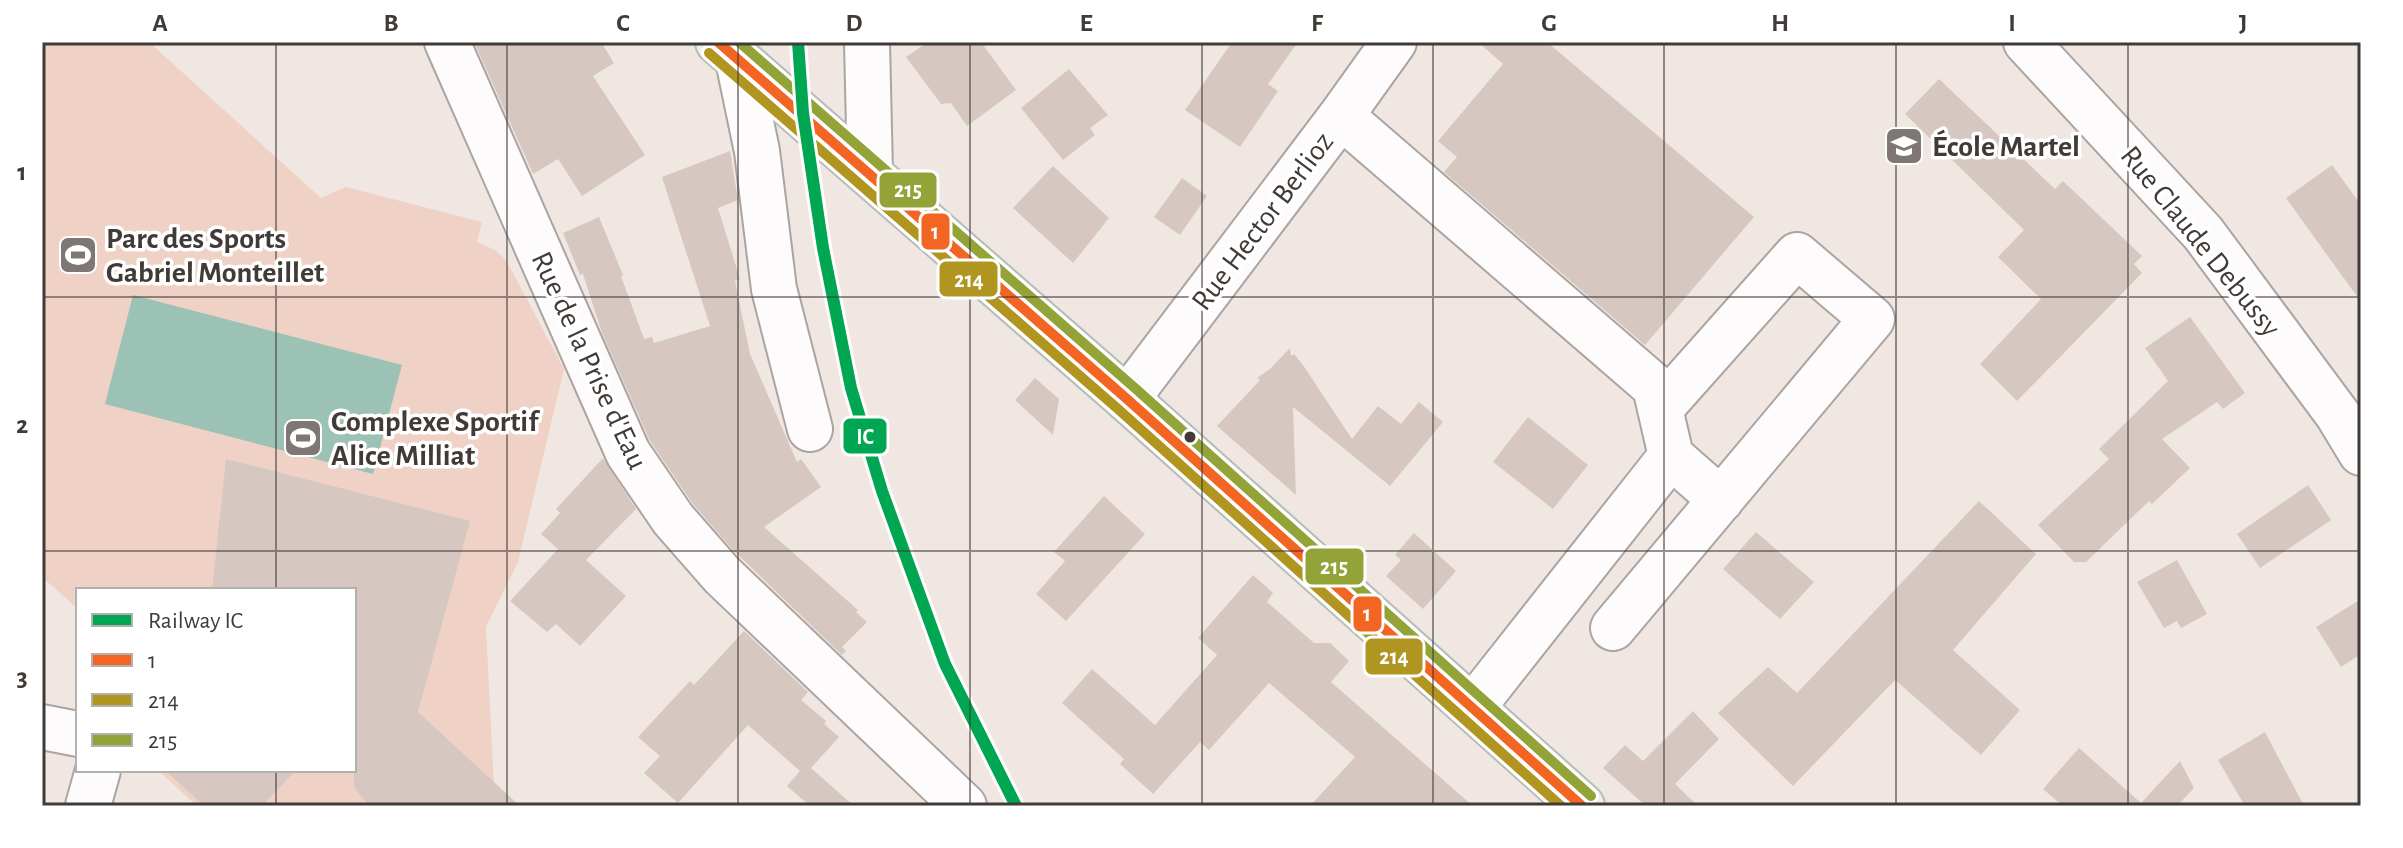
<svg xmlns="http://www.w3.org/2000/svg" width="2403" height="848" font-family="'Alegreya Sans',sans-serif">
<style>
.green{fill:#efd2c5}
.water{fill:#9bc2b5}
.building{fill:#d6c8c1}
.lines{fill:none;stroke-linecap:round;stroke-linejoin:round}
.minor-casing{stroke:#aba4a1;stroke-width:48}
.major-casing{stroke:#b6bdb8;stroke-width:48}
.minor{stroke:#fdfbfb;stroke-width:44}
.major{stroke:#ecf1ef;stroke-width:44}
.bus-1-casing{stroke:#fff;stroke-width:16}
.bus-2-casing{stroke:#fff;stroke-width:16}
.bus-3-casing{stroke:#fff;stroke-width:16}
.bus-1{stroke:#f26522;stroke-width:10}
.bus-2{stroke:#b09620;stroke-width:10}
.bus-3{stroke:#94a338;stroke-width:10}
.rail-1-casing{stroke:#fff;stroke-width:18}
.rail-1{stroke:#00a651;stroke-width:12}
.grid{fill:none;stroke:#413b37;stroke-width:2;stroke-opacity:0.55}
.bus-dot{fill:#413b37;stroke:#fff;stroke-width:3}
.labels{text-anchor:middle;stroke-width:7;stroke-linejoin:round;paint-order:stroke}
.poi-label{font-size:30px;font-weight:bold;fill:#413b37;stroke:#fff;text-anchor:start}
.street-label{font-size:30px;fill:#413b37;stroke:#fff}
.line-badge{stroke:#fff;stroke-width:3}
.badge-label{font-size:22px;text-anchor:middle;font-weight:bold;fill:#fff}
.neatline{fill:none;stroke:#413b37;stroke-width:3}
.grid-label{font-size:26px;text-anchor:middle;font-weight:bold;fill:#413b37}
</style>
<rect width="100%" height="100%" fill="#f0e7e3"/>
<path class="green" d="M42,42H149L321,198L346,187L482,222L477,242L495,250L506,260L564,369L518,562L486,627L495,806H197L158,770H354V590H78V609L42,577Z"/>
<path class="water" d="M133,295L402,365L373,474L105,404Z"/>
<path class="building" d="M474,42H601L614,63L593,76L645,155L582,196L558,159L533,174Z
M928,42H981L1016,90L967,126L951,103L941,104L906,57Z
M1232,42H1298L1268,84L1278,91L1240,147L1185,110Z
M1478,42H1547L1754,217L1645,345L1444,172L1457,157L1438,141L1503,64Z
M1069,69L1108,115L1090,128L1095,135L1063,160L1021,108Z
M1939,79L2055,189L2063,181L2142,256L2134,264L2142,273L2017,401L1980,364L2041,299L1998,257L2024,230L1905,114Z
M730,151L738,200L718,208L740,279L735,281L750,354L797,462L801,459L821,487L764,527L858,610L856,612L867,622L842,647L846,651L842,655L732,549L693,504L650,441L602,333L583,274L580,275L563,233L599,217L623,275L621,276L644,339L652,337L654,343L710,326L662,177Z
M2332,165L2361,205V302L2286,198Z
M1053,166L1109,218L1073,263L1013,208Z
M1182,178L1207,196L1180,235L1154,217Z
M2190,317L2245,393L2223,409L2217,402L2162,439L2190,468L2152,504L2149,501L2086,562H2074L2038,525L2109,459L2099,449L2168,381L2145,348Z
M1290,348L1291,356L1294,354L1303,365L1352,439L1378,406L1401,424L1419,402L1443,422L1390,486L1293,407L1296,495L1217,426L1260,380L1257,378L1270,369Z
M1035,378L1059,399L1053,435L1015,400Z
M1528,417L1588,465L1553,509L1493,462Z
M603,458L636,509L586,560L626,596L580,646L556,624L547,632L510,601L558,549L541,534L560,513L556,509Z
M226,459L470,521L418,712L520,806H369L354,787V590H212Z
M2308,485L2331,520L2260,568L2237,534Z
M1104,496L1145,534L1066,621L1036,594L1065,561L1054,552Z
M1979,501L2036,554L1953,650L2020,710L1981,755L1895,680L1793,786L1718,713L1768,667L1797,693Z
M1756,532L1814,582L1780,619L1723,569Z
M1414,533L1456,571L1423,609L1386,576L1401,560L1395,555Z
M2177,560L2207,614L2181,628L2177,621L2164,628L2137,582Z
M1253,575L1273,593L1267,602L1314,643H1330L1349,661L1331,682L1473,806H1310L1355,757L1269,683L1209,750L1200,742L1153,794L1120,764L1124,759L1062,703L1092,669L1155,725L1217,655L1198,638Z
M2361,599V654L2341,667L2316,627Z
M744,631L808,692L801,700L826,721L824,724L839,737L811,768L854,806H810L787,786L800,771L748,725L678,803L644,773L660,756L638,737L690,681L694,685Z
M1693,711L1719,739L1675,784L1698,806H1646L1603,768L1625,745L1643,761Z
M2265,732L2304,806H2245L2218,760Z
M2079,748L2141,803L2180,761L2194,788L2177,806H2063L2043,789Z
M165,770H296L262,806H204Z"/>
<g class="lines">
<defs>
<path id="minor" d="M447,42L628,453L673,519L722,575L964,806
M867,42L870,173
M2026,42L2203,233L2338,415L2361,453
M738,60L757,151L774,289L810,429
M1341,116L1655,387L1671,456L1721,500
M1127,399L1341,116L1394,42
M1613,628L1872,319L1797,255L1660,409
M1473,707L1671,456
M42,727L78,734
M88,806L98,770"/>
<path id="major" d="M718,42L1127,399L1582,806"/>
</defs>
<use href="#minor" class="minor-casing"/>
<use href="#major" class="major-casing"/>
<use href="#minor" class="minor"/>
<use href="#major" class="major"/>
<defs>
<path id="bus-1" d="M718,42L1127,399L1582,806"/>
<path id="bus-2" d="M709,53L1118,409L1561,806"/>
<path id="bus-3" d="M739,42L1136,389L1591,796"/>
</defs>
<use href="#bus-1" class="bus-1-casing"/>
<use href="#bus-2" class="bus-2-casing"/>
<use href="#bus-3" class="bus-3-casing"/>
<use href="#bus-1" class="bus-1"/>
<use href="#bus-2" class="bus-2"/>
<use href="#bus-3" class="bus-3"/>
<defs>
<path id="rail-1" d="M798,42L803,113L823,248L851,388L882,491L945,664L1016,806"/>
</defs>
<use href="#rail-1" class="rail-1-casing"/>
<use href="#rail-1" class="rail-1"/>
</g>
<path class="grid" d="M276,42V590M507,42V806M738,42V806M970,42V806M1202,42V806M1433,42V806M1664,42V806M1896,42V806M2128,42V806M42,297H2361M42,551H2361M276,770V806"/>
<defs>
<symbol id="school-square" viewBox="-11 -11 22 22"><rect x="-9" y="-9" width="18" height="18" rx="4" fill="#7e7773" stroke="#fff"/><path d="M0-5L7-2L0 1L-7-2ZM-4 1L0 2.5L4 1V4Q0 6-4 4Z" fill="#fff"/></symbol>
<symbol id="stadium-square" viewBox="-11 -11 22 22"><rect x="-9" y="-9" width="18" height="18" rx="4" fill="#7e7773" stroke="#fff"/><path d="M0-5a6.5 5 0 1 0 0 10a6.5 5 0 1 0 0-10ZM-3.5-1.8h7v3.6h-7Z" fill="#fff"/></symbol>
</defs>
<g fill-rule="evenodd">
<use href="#school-square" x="1882" y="124" width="44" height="44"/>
<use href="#stadium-square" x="56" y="233" width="44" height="44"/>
<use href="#stadium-square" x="281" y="416" width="44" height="44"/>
</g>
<circle class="bus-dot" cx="1190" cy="437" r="7"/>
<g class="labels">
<g class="poi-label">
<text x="1932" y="156">École Martel</text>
<text x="106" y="248">Parc des Sports<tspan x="106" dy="34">Gabriel Monteillet</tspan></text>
<text x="331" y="431">Complexe Sportif<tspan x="331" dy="34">Alice Milliat</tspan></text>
</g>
<g class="street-label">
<text transform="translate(1262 221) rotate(-53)" y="10">Rue Hector Berlioz</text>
<text transform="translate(2201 241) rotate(51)" y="10">Rue Claude Debussy</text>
<text transform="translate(590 360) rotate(65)" y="10">Rue de la Prise d'Eau</text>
</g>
</g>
<g class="line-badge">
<rect x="878" y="171" width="60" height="38" rx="8" fill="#94a338"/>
<rect x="920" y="212" width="31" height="39" rx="8" fill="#f26522"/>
<rect x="938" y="260" width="61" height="38" rx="8" fill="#b09620"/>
<rect x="842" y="417" width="46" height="38" rx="8" fill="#00a651"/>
<rect x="1304" y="547" width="61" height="39" rx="8" fill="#94a338"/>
<rect x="1352" y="595" width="31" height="38" rx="8" fill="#f26522"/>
<rect x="1364" y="637" width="60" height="39" rx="8" fill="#b09620"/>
</g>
<g class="badge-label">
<text x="908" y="197">215</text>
<text x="935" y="239">1</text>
<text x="969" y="287">214</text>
<text x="865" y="444">IC</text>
<text x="1334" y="574">215</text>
<text x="1367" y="621">1</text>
<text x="1394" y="664">214</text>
</g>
<rect width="2403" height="848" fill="none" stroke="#ffffff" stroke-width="88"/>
<rect x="76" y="588" width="280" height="184" fill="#ffffff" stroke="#b3b1af" stroke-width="2"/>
<rect x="92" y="614" width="40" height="12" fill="#00a651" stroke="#b3b1af" stroke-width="2"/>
<text x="148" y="628" font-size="24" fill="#413b37">Railway IC</text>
<rect x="92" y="654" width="40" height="12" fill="#f26522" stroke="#b3b1af" stroke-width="2"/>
<text x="148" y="668" font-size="24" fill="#413b37">1</text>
<rect x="92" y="694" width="40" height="12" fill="#b09620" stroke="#b3b1af" stroke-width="2"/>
<text x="148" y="708" font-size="24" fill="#413b37">214</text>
<rect x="92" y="734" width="40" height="12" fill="#94a338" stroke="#b3b1af" stroke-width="2"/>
<text x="148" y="748" font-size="24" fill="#413b37">215</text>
<rect x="44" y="44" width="2315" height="760" class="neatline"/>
<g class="grid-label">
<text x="160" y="31">A</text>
<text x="391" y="31">B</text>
<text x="623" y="31">C</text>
<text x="854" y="31">D</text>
<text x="1086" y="31">E</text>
<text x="1317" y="31">F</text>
<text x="1549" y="31">G</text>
<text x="1780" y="31">H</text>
<text x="2012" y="31">I</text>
<text x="2243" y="31">J</text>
<text x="22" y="180">1</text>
<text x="22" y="433">2</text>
<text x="22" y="686">3</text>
</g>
</svg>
